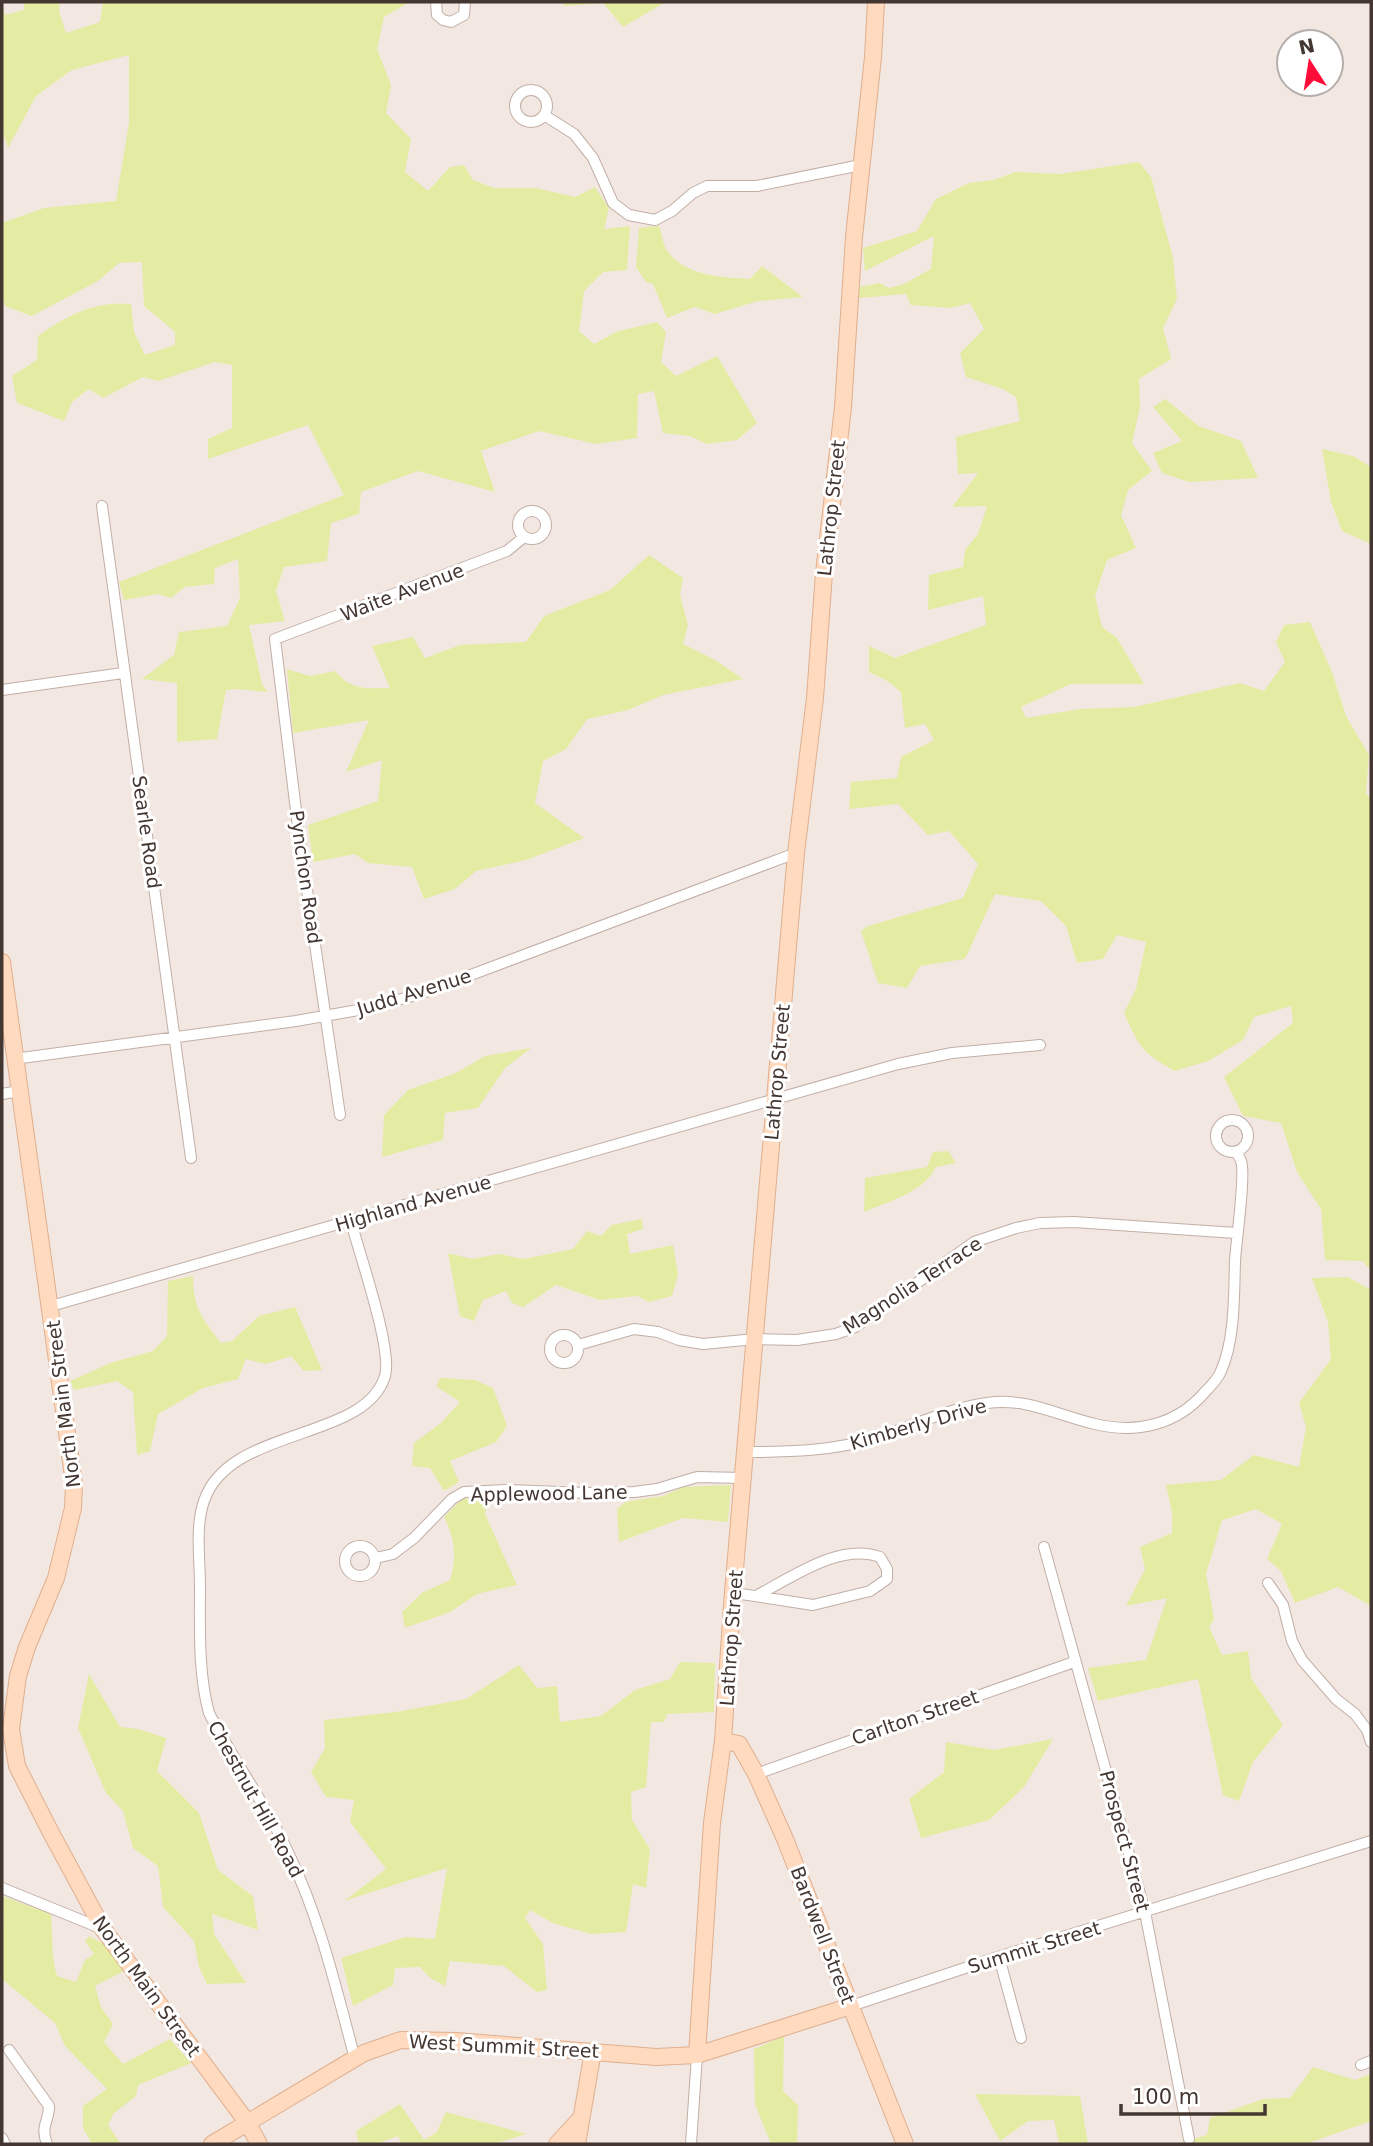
<svg xmlns="http://www.w3.org/2000/svg" width="1373" height="2146" font-family="'DejaVu Sans',sans-serif">
<style>
.green{fill:#e4eca4}
.lines{fill:none;stroke-linecap:round;stroke-linejoin:round}
.street-casing{stroke:#c1afa6;stroke-width:12}
.secondary-casing{stroke:#dfaf8f;stroke-width:18}
.street{stroke:#fff;stroke-width:10}
.secondary{stroke:#ffdabf;stroke-width:16}
.labels{text-anchor:middle;stroke-width:6;stroke-linejoin:round;paint-order:stroke}
.street-label{font-size:19px;fill:#443731;stroke:#fff}
</style>
<rect width="100%" height="100%" fill="#f3e7e1"/>
<path class="green" d="M24,2H60L59,11L66,33L100,22L103,2H410L384,17L377,49L391,85L386,113L411,139L405,172L428,191L450,167L464,165L473,180L494,188H536L575,197L595,187L609,208L604,229L630,226L627,270L603,272L584,291L579,331L594,344L616,332L657,322L666,332L661,362L676,376L717,356L757,423L737,440L707,444L690,436L663,433L654,391L638,394L637,438L596,444L539,431L481,451L495,492L418,471L361,492L359,514L331,523L327,561L284,567L276,591L285,621L249,625L262,684L268,692L237,689L226,690L217,739L177,742V683L142,679L174,655L179,632L227,626L240,598L238,559L215,568L214,584L185,587L171,598L158,594L124,600L119,582L344,495L308,425L208,459V439L232,428V365L215,362L158,381L143,377L103,398L89,389L72,402L64,421L17,403L12,376L37,360L38,336C65,316 97,300 131,304L134,332L145,355L175,345V332L144,306L142,262L119,263L98,281L32,316L5,306L2,296V223L44,208L116,201L129,123V55L72,70L36,96L8,148L2,129V4L5,15L24,10Z
M561,2H666L623,27L603,3L565,6Z
M1139,162L1151,177L1173,258L1177,299L1163,328L1171,359L1139,379L1140,407L1132,443L1152,471L1128,490L1121,515L1136,548L1107,560L1095,596L1102,627L1117,638L1144,684H1071L1021,707L1026,718L1080,709L1134,707L1240,683L1264,691L1285,662L1276,642L1284,625L1310,622L1332,672L1346,716L1369,755L1366,793L1371,799V1271L1363,1261L1325,1260L1321,1209L1297,1172L1281,1123L1243,1116L1224,1077L1293,1023L1291,1006L1254,1017L1243,1040L1208,1061L1175,1071C1141,1052 1140,1048 1124,1013L1136,989L1146,942L1117,935L1103,959L1077,963L1066,926L1041,901L995,894L965,959L920,966L907,988L878,983L861,931L868,926L963,898L978,864L949,831L928,835L898,804L849,809L851,782L897,778L901,757L934,740L925,724L905,728L901,692L886,680L869,672V646L895,658L986,625L983,596L928,610L929,575L963,567L965,550L978,534L987,506L952,507L978,473L958,474L956,437L1020,421L1016,397L1003,389L966,377L960,353L984,329L970,303L950,308L911,305L906,294L859,298V287L880,283L889,288L904,284L931,269L934,236L865,271L863,248L917,231L936,199L969,183L994,180L1015,172L1060,174Z
M659,226C662,234 663,246 668,252C687,277 723,277 750,279L762,266L803,297L758,301L715,314L695,307L667,318L653,284L646,282L636,267L639,228Z
M1165,399L1199,426L1241,441L1258,478L1189,482L1162,473L1153,453L1182,441L1153,407Z
M1322,449L1353,456L1371,467V544L1342,531L1331,502Z
M649,555L683,578L680,595L688,625L683,644L715,660L743,679L663,695L628,710L587,719L566,749L543,761L535,803L584,838L526,860L476,871L455,889L424,899L412,867L368,863L355,854L313,862L308,825L378,801L382,760L346,772L369,720L293,733L287,669L310,676L335,671C352,691 366,688 390,688L372,646L413,637L425,658L460,645L526,642L544,616L610,590Z
M531,1048L505,1068L478,1108L445,1113L443,1140L382,1157L384,1115L408,1090L456,1073L485,1056Z
M948,1151L956,1163L936,1167C923,1193 889,1201 864,1212L865,1178L927,1167L933,1152Z
M642,1219L643,1229L627,1234L630,1254L673,1245L678,1274L672,1296L649,1302L638,1296L600,1300L556,1285L523,1307L512,1303L506,1291L483,1300L474,1321L460,1316L448,1253L472,1259L499,1254L523,1259L573,1249L587,1231L601,1236L612,1225Z
M193,1276C193,1308 202,1318 221,1343L232,1341L259,1316L295,1307L322,1370L304,1371L291,1356L266,1364L246,1359L238,1379L203,1388L158,1414L150,1451L137,1455L133,1392L117,1381L74,1390L70,1381L113,1362L153,1351L167,1336L168,1281Z
M1348,1277L1371,1290V1606L1338,1587L1295,1603L1281,1571L1267,1559L1282,1524L1256,1509L1222,1520L1206,1574L1214,1619L1209,1627L1222,1655L1248,1651L1251,1678L1283,1725L1253,1762L1239,1801L1223,1795L1198,1679L1098,1701L1088,1668L1146,1660L1167,1598L1126,1606L1145,1569L1140,1547L1172,1533V1512L1166,1485L1221,1480L1254,1455L1299,1467L1306,1427L1299,1403L1331,1359L1328,1322L1312,1278Z
M440,1378L475,1380L493,1388L507,1426L496,1442L450,1461L459,1482L444,1491L430,1468L412,1466L414,1443L441,1423L460,1402L436,1386Z
M731,1485L728,1522L683,1518L619,1542L617,1509L625,1502L663,1496L684,1487Z
M488,1496L485,1514L517,1585L477,1594L450,1612L405,1628L402,1612L422,1593L450,1580C457,1558 455,1538 444,1517L462,1499Z
M680,1662L715,1663L714,1712L667,1714L664,1722H651L646,1787L631,1792L632,1820L650,1849L646,1888L633,1884L626,1932L591,1934L553,1923L530,1910L525,1918L543,1944L547,1990L537,1992L504,1966L450,1961L445,1986L430,1978L420,1967L395,1968L393,1985L353,2006L341,1958L406,1937L435,1939L447,1868L344,1901L386,1869L350,1822L354,1800L326,1797L311,1772L325,1748L324,1720L396,1712L466,1699L519,1665L537,1688L557,1686L560,1722L601,1716L635,1690L670,1679Z
M89,1674L120,1727L138,1729L166,1738L157,1771L199,1813L218,1870L253,1896L258,1930L212,1914L214,1934L246,1983L207,1984L199,1967L194,1941L163,1907L158,1866L133,1848L123,1811L106,1793L78,1728Z
M1053,1739L1024,1787L989,1820L921,1838L909,1799L944,1772L946,1742L994,1750Z
M2,1896L51,1914C53,1935 51,1957 57,1976L76,1982L85,1960L94,1954L85,1941L89,1936L106,1945L124,1971L95,1986L101,2007L113,2024L104,2042L123,2064L170,2039L191,2063L138,2085L136,2096L114,2113L108,2125L121,2144H92L83,2128V2106L107,2089L65,2046L55,2023L2,1979V1924L4,1923Z
M784,2036L783,2091L798,2105L797,2144H771L755,2104L754,2049Z
M1313,2067L1355,2080L1371,2074V2121L1306,2144H1176L1207,2135L1210,2118L1263,2099L1290,2098Z
M975,2094L1080,2096L1088,2144H1059L1054,2120L1028,2121L1000,2141Z
M400,2104L424,2140L437,2132L446,2112L526,2134L494,2144H401L398,2136L376,2144H359L356,2131Z"/>
<g class="lines">
<defs>
<path id="street" d="M436,2L437,15L443,20L451,22L464,15L465,2
M515 106a16 16 0 1 1 32 0a16 16 0 1 1-32 0Z
M544,115L574,134L593,158L613,203L629,215L655,220L672,211L693,193L707,186H757L861,165
M102,506L191,1158
M518 525a14 14 0 1 1 28 0a14 14 0 1 1-28 0Z
M2,690L123,673
M14,1059L296,1021L364,1009L420,994L796,853
M2,1094L19,1091
M340,1115L299,835L275,639L507,551L524,537
M1216 1136a16 16 0 1 1 32 0a16 16 0 1 1-32 0Z
M351,1221C359,1254 393,1349 385,1376C365,1442 229,1426 204,1501C195,1527 200,1559 200,1586C200,1627 198,1673 209,1713C233,1760 266,1804 288,1852C320,1918 336,1988 355,2059
M51,1306L898,1064L952,1053L1040,1045
M550 1349a14 14 0 1 1 28 0a14 14 0 1 1-28 0Z
M578,1345L634,1329L658,1332L679,1340L703,1344L755,1339L797,1340L836,1334L855,1327L871,1316L974,1242L1016,1228L1040,1223L1074,1222L1236,1233
M745,1452C790,1452 833,1451 876,1438C913,1426 949,1408 987,1403C1026,1397 1059,1416 1095,1424C1136,1434 1177,1425 1205,1392C1211,1386 1218,1379 1221,1371C1235,1340 1234,1295 1235,1261C1236,1242 1246,1174 1241,1161C1240,1158 1238,1155 1236,1152
M345 1561a15 15 0 1 1 30 0a15 15 0 1 1-30 0Z
M1044,1547L1145,1912L1189,2139
M376,1558L393,1554L414,1538L452,1499L464,1492L507,1490L587,1493L634,1492L657,1489L697,1477L743,1478
M1268,1583L1283,1605L1292,1641L1302,1660L1336,1699L1355,1714L1367,1730L1371,1742
M735,1593L813,1605L870,1591L887,1579V1569L880,1557C840,1542 791,1578 756,1596
M756,1774L1074,1662
M2,1888L103,1929
M999,1957L1021,2038
M851,2006L995,1958L1371,1841
M9,2050L49,2106C49,2122 40,2125 47,2144
M1361,2065L1371,2061
M2,2138L5,2144
M691,2144L697,2055"/>
<path id="secondary" d="M2,962L74,1484L73,1508L56,1578L27,1647L18,1676L11,1729L17,1766L49,1829L103,1929L247,2122L259,2144
M723,1741L739,1744L756,1774L785,1839L905,2144
M697,2055L712,1823L723,1741L732,1604L796,853L815,698L824,573L843,407L854,237L873,57L876,2
M212,2144L364,2053L401,2040L456,2041L656,2057L697,2055L851,2006
M557,2144L580,2119
M577,2144L593,2051"/>
</defs>
<use href="#street" class="street-casing"/>
<use href="#secondary" class="secondary-casing"/>
<use href="#street" class="street"/>
<use href="#secondary" class="secondary"/>
</g>
<g class="labels">
<g class="street-label">
<text transform="translate(831 508) rotate(-84)" y="7">Lathrop Street</text>
<text transform="translate(402 592) rotate(-21)" y="7">Waite Avenue</text>
<text transform="translate(147 832) rotate(82)" y="7">Searle Road</text>
<text transform="translate(306 877) rotate(82)" y="7">Pynchon Road</text>
<text transform="translate(414 992) rotate(-17)" y="7">Judd Avenue</text>
<text transform="translate(777 1072) rotate(-85)" y="7">Lathrop Street</text>
<text transform="translate(413 1203) rotate(-16)" y="7">Highland Avenue</text>
<text transform="translate(912 1285) rotate(-33)" y="7">Magnolia Terrace</text>
<text transform="translate(63 1404) rotate(-97)" y="7">North Main Street</text>
<text transform="translate(918 1424) rotate(-16)" y="7">Kimberly Drive</text>
<text transform="translate(549 1493) rotate(-1)" y="7">Applewood Lane</text>
<text transform="translate(731 1638) rotate(-86)" y="7">Lathrop Street</text>
<text transform="translate(915 1717) rotate(-19)" y="7">Carlton Street</text>
<text transform="translate(256 1799) rotate(61)" y="7">Chestnut Hill Road</text>
<text transform="translate(1125 1841) rotate(75)" y="7">Prospect Street</text>
<text transform="translate(823 1935) rotate(69)" y="7">Bardwell Street</text>
<text transform="translate(1034 1947) rotate(-17)" y="7">Summit Street</text>
<text transform="translate(147 1986) rotate(54)" y="7">North Main Street</text>
<text transform="translate(504 2046) rotate(3)" y="7">West Summit Street</text>
</g>
</g>
<rect width="1373" height="2146" fill="none" stroke="#443731" stroke-width="7"/>
<g transform="translate(1310 63) rotate(348)"><circle r="33" fill="#ffffff" stroke="#b4afad" stroke-width="2"/>
<path d="M0-5L12 26L0 18L-12 26Z" fill="#ff0c39"/>
<text y="-10" font-size="19" font-weight="bold" text-anchor="middle" fill="#443731">N</text>
</g>
<path d="M1121 2104v10h144v-10" fill="none" stroke="#443731" stroke-width="3.5"/>
<text x="1132" y="2104" font-size="21" fill="#443731" stroke="#ffffff" stroke-width="5" paint-order="stroke">100 m</text>
</svg>
